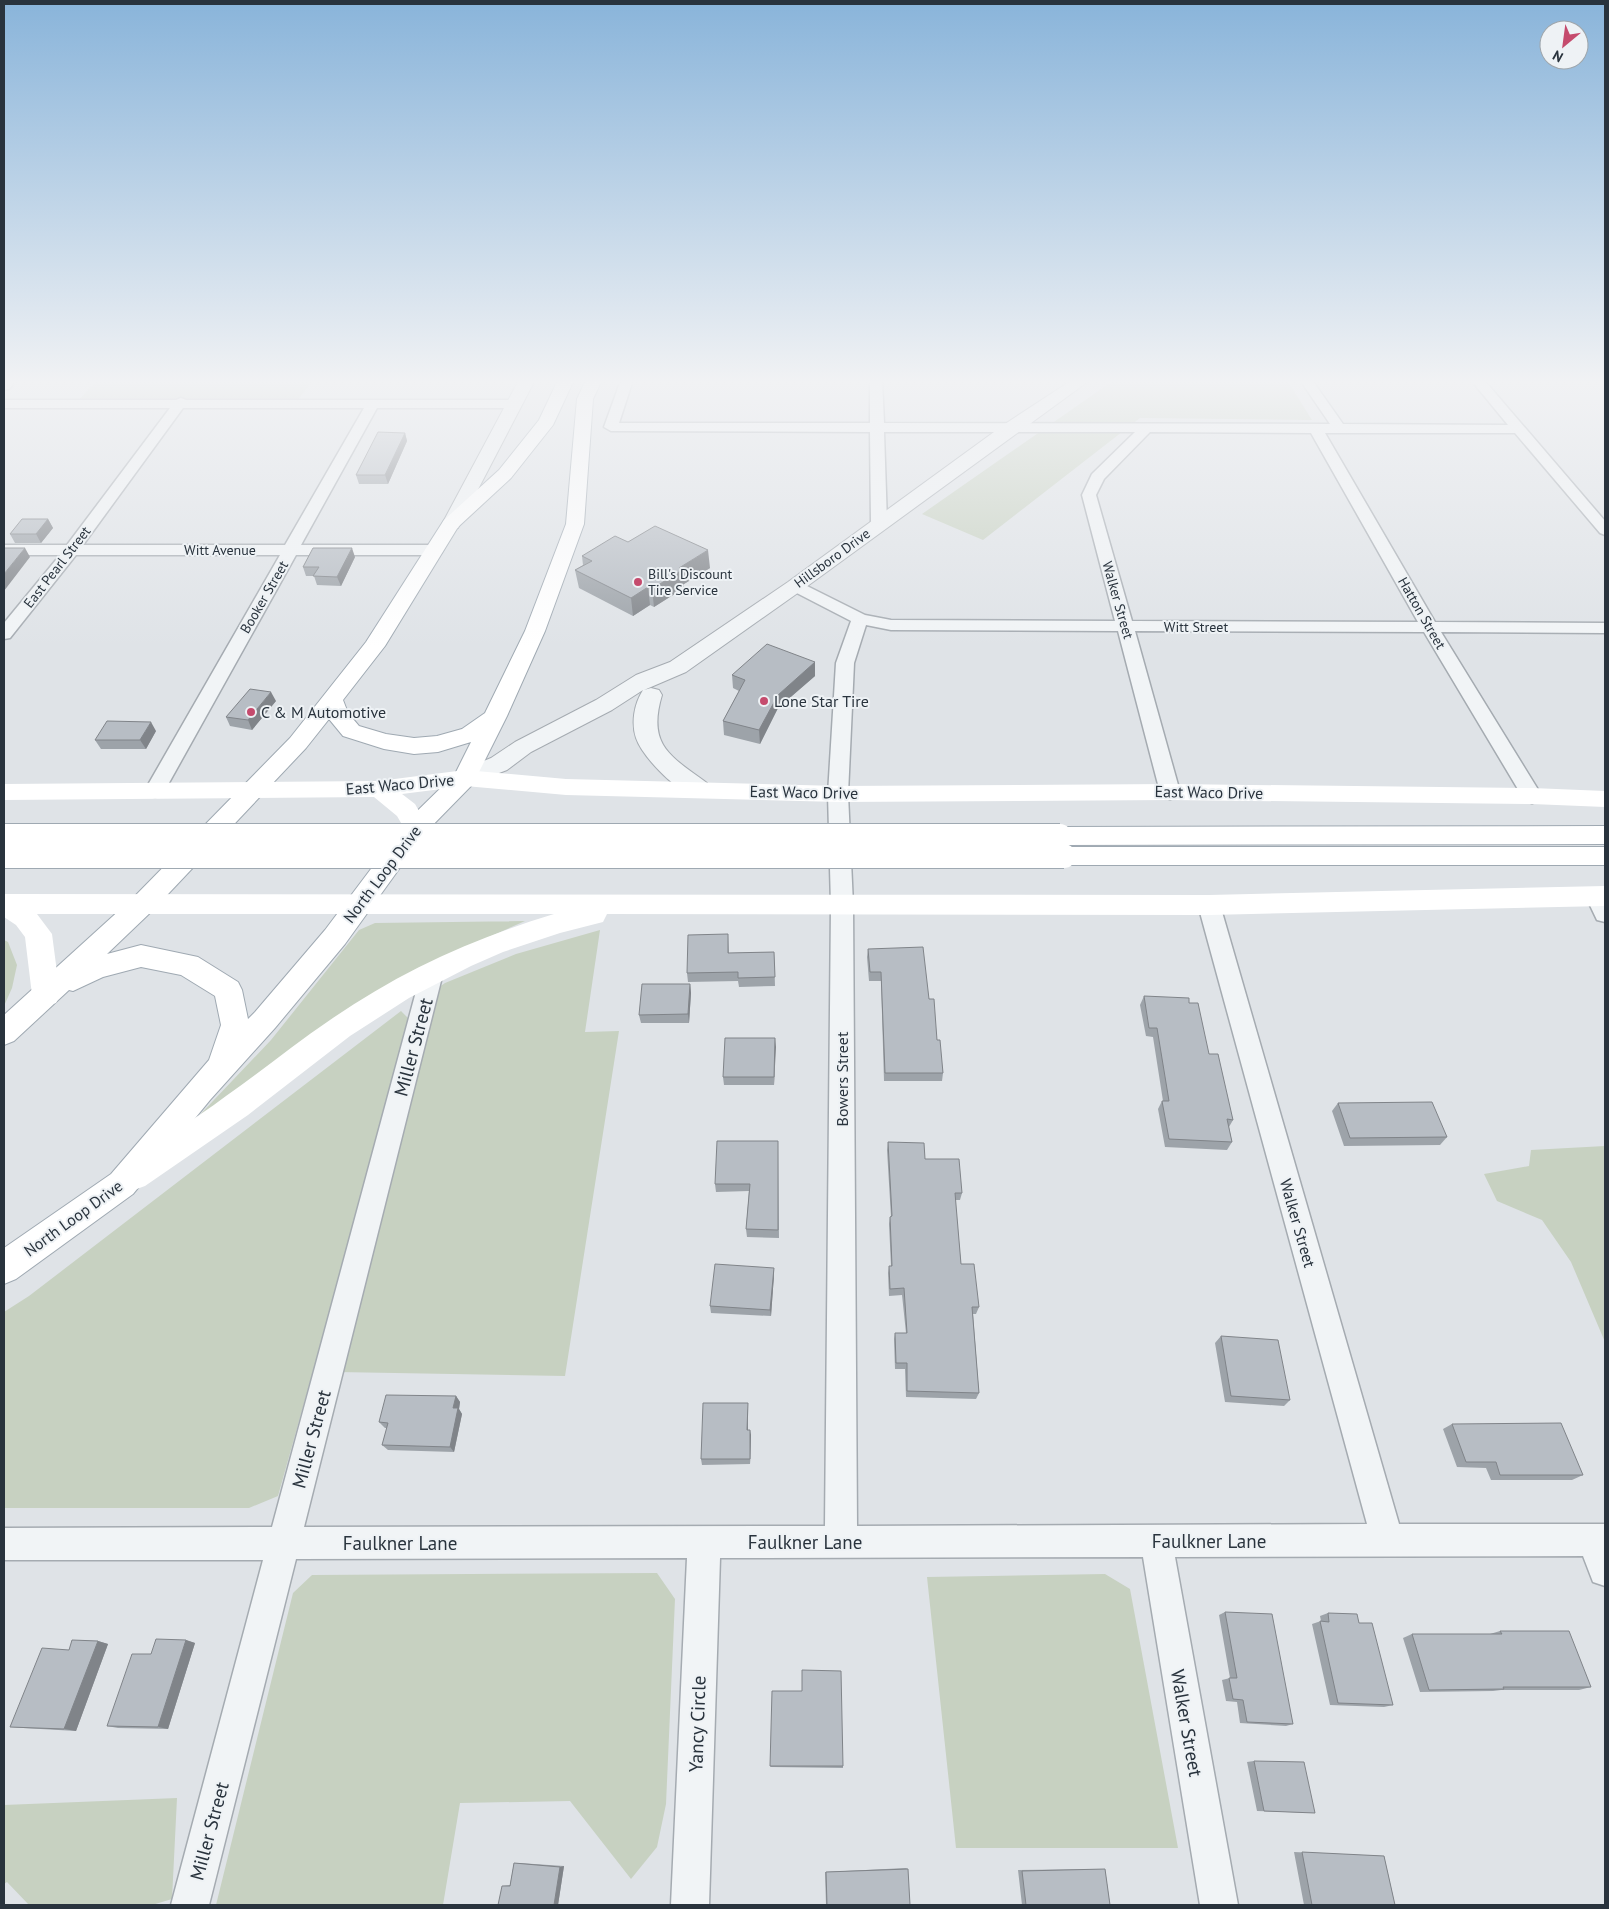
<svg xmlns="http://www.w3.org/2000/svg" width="1609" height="1909" font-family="'PT Sans',sans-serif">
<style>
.green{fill:#c7d1c1}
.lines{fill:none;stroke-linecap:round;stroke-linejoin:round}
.minor-casing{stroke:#a5abb1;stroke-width:3}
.tertiary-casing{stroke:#a5abb1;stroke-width:2}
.primary-casing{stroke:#9fa9b2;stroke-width:2}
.minor{fill:#f1f4f6;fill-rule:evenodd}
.tertiary{fill:#f1f4f6;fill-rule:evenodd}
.secondary{fill:#fff;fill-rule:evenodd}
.primary{fill:#fff;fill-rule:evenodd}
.primary-bridge-casing{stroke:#9fa9b2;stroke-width:26;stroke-linecap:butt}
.primary-bridge{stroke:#fff;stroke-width:24}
.wall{fill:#9da3a9}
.shaded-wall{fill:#808489}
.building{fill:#b7bdc4;stroke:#808489}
.poi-dot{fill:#c54b6d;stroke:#eef2f5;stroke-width:2}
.labels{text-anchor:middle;stroke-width:4;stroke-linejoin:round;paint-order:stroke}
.far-street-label{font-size:14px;fill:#29333d;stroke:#eef2f5}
.far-poi-label{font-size:14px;fill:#29333d;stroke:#eef2f5;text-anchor:start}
.poi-label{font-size:16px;fill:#29333d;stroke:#eef2f5;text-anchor:start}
.street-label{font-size:16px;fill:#29333d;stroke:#eef2f5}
.near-street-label{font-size:19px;fill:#29333d;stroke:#eef2f5}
</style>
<rect width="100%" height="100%" fill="#dfe3e7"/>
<path class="green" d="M97,380H313L297,401L79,400Z
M1114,380H1287L1312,420L1140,418L983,540L922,514Z
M525,921L417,969L194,1121L271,1040L359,930L375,923Z
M600,930L585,1032L619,1031L565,1376L337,1372L435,990L445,983L516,954Z
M4,940L8,942L17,965L12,988L4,1006Z
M401,1011L411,1021L278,1496L249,1508H4V1312L29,1296Z
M1605,1146V1342L1571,1262L1542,1220L1497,1201L1484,1174L1529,1166L1531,1150Z
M657,1573L675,1599L666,1804L657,1847L631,1879L570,1801L460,1803L443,1905H216L293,1593L312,1575Z
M1105,1574L1130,1589L1178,1848H956L927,1577Z
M177,1798L172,1899L152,1905H29L7,1882L4,1884V1805Z"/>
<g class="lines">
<defs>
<path id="minor" d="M4,380H16L9,389L4,390Z
M621,380H633L619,423H870V380H882L884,423L1330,424L1300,380H1312L1343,424L1508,425L1471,380H1484L1605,521V535L1600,533L1515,433H1325L1435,622L1605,623V633L1441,632L1542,796L1539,801L1532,803L1525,801L1424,632L1135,631L1180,792L1177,797L1170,799L1163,797L1160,792L1118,631L891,630L866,625L854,663L848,794L853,905L857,1526L1367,1524L1198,905L1201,899L1209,897L1217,899L1220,905L1399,1524H1605V1586L1593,1582L1583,1556L1175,1557L1238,1905H1200L1143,1557L720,1558L709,1905H671L687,1558L296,1559L209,1905H171L263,1560H4V1528L272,1527L421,973L424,967L432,964L440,967L443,973L304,1527L825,1526L831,905L828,794L836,663L851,621L789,589L787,586L789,583H801L865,615L891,620L1115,621L1082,495L1092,474L1135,432H884L887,523L884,526H874L871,523L870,432L611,431L604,427ZM1150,432L1311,433L1418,622L1132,621L1096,495L1104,479Z
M181,398L186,400H513L520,404L513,408H377L301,545H435L441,547L443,550L441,553L435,555H296L165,790L162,795L155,797L148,795L145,790L280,555H76L10,638L4,639V623L60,555H4V545H67L170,408H4V400H176ZM183,408H364L285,545H83Z
M1597,889L1605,892V922L1597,920L1586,897L1589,891Z"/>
<path id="tertiary" d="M519,380H535L460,524L458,528L451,530L444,528L442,524Z
M1072,380H1090L802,590L686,672L644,690L651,688L659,690L662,695C647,745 670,756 707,783L710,789L707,795C701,796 697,798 692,795C674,789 642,756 636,738C631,723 634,704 643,690L612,710L531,752L507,770L465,786L457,784L453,778L457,772L491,758L515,742L596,700L636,675L670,662L788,582L1005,424Z"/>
<path id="primary" d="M558,380H574L553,425L511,478L458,527L385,646L343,700L348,713L359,726L386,734L414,738L437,736L462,729L485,713L525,631L566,524L577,399L586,380H602L593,399L584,524L545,631L507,716L473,784L425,833L345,944L275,1028L210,1100L133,1194L16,1279L4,1284V1248L111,1174L209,1060L221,1025L215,996L181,975L141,967L103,977L73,991L69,990L14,1041L4,1045V1015L134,897L290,738L366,642L444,520L499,470L539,420ZM329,719L343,736L384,749L414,754L438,752L471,742L455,774L407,821L325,930L255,1012L248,1019L242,990L238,982L198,957L141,945L107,954L152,911L306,748Z
M1605,826V844L1060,845L1051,842L1047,836L1051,830L1060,827Z
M1064,847H1605V865H1064L1055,862L1051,856L1055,850Z"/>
</defs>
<use href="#minor" class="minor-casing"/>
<use href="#tertiary" class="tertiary-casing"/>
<use href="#primary" class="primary-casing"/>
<use href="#minor" class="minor"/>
<use href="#tertiary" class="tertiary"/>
<path class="secondary" d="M465,770L566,779L838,786L1170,784L1532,788L1605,791V807L1532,804L1170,800L838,802L566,795L465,786L402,794L415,804L428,827L425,833L416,836L407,833L397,816L374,797L4,800V784L379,781Z
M1605,886V906L1209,915L607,914L603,922L560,933L503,952L471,966L409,998L350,1036L248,1115L145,1186L134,1190L123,1186L118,1176L123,1166C157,1142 193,1121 226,1096C261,1072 294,1044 330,1020C399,972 474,938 554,914H37L52,934L60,995L56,1003L46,1006L36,1003L32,995L25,937L16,925L4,917V894L1209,895Z"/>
<use href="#primary" class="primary"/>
<defs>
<path id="primary-bridge" d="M4,836H1060
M4,856H1064"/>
</defs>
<use href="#primary-bridge" class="primary-bridge-casing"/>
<use href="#primary-bridge" class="primary-bridge"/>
</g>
<path class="wall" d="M405,433L407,441L388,484H359L356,475Z
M48,519L53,528L41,543H15L10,534Z
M628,542L710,568L684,584V588L654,607L650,605L633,616L579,588L575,570L583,565L582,556Z
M355,557L341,586L317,585L314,576H306L303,567Z
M815,662V676L778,708L760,744L724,735L723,721L739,691L733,688L732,675Z
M276,701L252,730L230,726L226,717Z
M156,731L146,749H101L95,740Z
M728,934L729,953L774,952L775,986L739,987L738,981L688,982L687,973Z
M868,949L929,999L943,1073L942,1081H884L881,981H869L867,957Z
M690,984L691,993L689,1023H641L639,1015Z
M1144,996L1189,1003L1233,1120L1229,1127L1232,1142L1227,1150L1165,1147L1158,1109L1162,1101H1163L1153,1037L1146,1036L1140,1005Z
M775,1038L774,1085H724L723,1077Z
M1338,1103L1447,1137L1440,1145L1344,1146L1332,1111Z
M778,1141L779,1238L747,1237L746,1229L749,1191L716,1192L715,1184Z
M888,1142L925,1159L962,1193L960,1200H955L961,1264L979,1307L976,1314H973L979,1393L976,1399L906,1397L905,1369H895L894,1339L895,1333H906L902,1295L889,1296L888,1273L889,1266H891L889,1224L890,1217H891L887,1150Z
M774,1268V1275L771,1316L711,1313L710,1306Z
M1221,1336L1290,1400L1284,1406L1225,1402L1215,1343Z
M456,1396L460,1402L459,1409L462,1414L454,1452L388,1450L382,1445L387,1428H385L379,1422Z
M748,1409V1430L751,1435L750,1464L702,1465L701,1459Z
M1452,1424L1583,1475L1572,1480H1491L1486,1468L1457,1467L1443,1429Z
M1225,1612L1293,1724L1286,1726L1240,1723L1237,1702L1226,1701L1222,1680L1230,1678L1219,1615Z
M1328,1613L1359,1623L1393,1705L1384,1707L1330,1705L1312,1624L1321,1621L1320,1616Z
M1500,1631L1591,1687L1579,1690H1501L1493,1691L1420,1692L1403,1638L1412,1634H1490Z
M186,1640L195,1643L168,1729L118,1728L107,1726L151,1654Z
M98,1641L108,1644L76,1731L23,1728L10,1727L69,1650Z
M802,1691L843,1766V1768L771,1767L770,1766Z
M1254,1761L1315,1813L1257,1811L1247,1762Z
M1294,1852L1384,1856L1395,1905H1304Z
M514,1863H519L564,1866L558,1905L502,1886L510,1885Z
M906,1868L908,1869L826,1905L825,1872Z
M1100,1869H1105L1110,1905H1022L1018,1870Z"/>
<path class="shaded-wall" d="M405,433L407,441L388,484L385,475Z
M48,519L53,528L41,543L36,534Z
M25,548L30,557L4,591V574Z
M352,548L355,557L341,586L337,577Z
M708,550L710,568L684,584V588L654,607L652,589L679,568Z
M648,587L650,605L633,616L631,598Z
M815,662V676L778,708L760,744L759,730L778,695Z
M271,692L276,701L252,730L248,720Z
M151,722L156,731L146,749L140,740Z
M690,984L691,993L689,1023L688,1014Z
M775,1038L776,1047L774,1085V1077Z
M774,1268V1275L771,1316L770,1310Z
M456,1396L460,1402L459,1409L462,1414L454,1452L450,1447L453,1408Z
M748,1403V1435L747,1430Z
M750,1430L751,1435L750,1464Z
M186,1640L195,1643L168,1729L158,1727Z
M98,1641L108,1644L76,1731L64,1729Z
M564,1866L558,1905H554L560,1867Z"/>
<path class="building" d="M378,432L405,433L385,475H356Z
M22,519H48L36,534H10Z
M655,526L708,550L679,568L682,570L652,589L648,587L631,598L575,570L592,561L582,556L615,536L628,542Z
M4,548H25L4,574Z
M313,548H352L337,577L313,576L319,567H303Z
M767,644L815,662L778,695L759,730L723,721L745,680L732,675Z
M250,689L271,692L248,720L226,717Z
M107,721L151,722L140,740H95Z
M728,934V953L774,952L775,977L738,978V972L687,973L688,935Z
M923,947L929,999H934L937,1040H940L943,1073H885L881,972H870L868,949Z
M642,984H690L688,1014L639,1015Z
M1144,996L1189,998V1003H1198L1209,1054H1218L1233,1120L1227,1119L1232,1142L1169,1139L1162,1101H1169L1157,1028H1149Z
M725,1038H775L774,1077H723Z
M1432,1102L1447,1137L1350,1138L1338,1103Z
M717,1141H778V1230L746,1229L750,1184H715Z
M888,1142L924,1143L925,1159H959L962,1193H955L961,1264H974L979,1307H972L979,1393L907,1391V1363H896L895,1333H907L904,1288L890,1289L889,1266H892L890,1217L892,1216Z
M715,1264L774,1268L770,1310L710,1306Z
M1221,1336L1278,1340L1290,1400L1231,1396Z
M386,1395L456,1396L453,1408H458L450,1447L382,1445L388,1423L379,1422Z
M703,1403H748L747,1430H750V1459H701Z
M1561,1423L1583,1475H1500L1496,1462H1466L1452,1424Z
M1225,1612L1272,1614L1293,1724L1247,1722L1243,1700L1233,1699L1229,1678H1237Z
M1328,1613L1357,1614L1359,1623H1372L1393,1705L1338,1703L1320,1621L1329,1622Z
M1500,1631H1569L1591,1687H1503L1504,1689L1429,1690L1412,1634H1502Z
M156,1639L186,1640L158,1727L107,1726L132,1654H151Z
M72,1640L98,1641L64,1729L10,1727L42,1648L69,1650Z
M802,1670L841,1671L843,1766H770L772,1691H802Z
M1254,1761L1304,1762L1315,1813L1264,1811Z
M1302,1852L1384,1856L1395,1905H1312Z
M514,1863L560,1867L554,1905H498L502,1886H510Z
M908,1869L910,1905H827L826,1872Z
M1105,1869L1110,1905H1026L1022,1871Z"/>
<linearGradient id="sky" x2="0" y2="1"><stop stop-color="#89b4da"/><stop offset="0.59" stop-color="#f1f2f4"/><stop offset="1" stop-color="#f1f2f4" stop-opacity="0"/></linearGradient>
<rect width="1609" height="647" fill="url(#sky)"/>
<g class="poi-dot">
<circle cx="638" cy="582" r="5"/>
<circle cx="764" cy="701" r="5"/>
<circle cx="251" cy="712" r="5"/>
</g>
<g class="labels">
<g class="far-street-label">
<text x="220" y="555">Witt Avenue</text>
<text transform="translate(832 558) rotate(-36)" y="5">Hillsboro Drive</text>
<text transform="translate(57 567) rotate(-52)" y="5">East Pearl Street</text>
<text transform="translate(264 597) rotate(-60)" y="5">Booker Street</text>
<text transform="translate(1118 600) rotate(74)" y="5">Walker Street</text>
<text transform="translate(1422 613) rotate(60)" y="5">Hatton Street</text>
<text x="1196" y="632">Witt Street</text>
</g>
<g class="far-poi-label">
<text x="648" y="579">Bill's Discount<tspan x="648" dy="16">Tire Service</tspan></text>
</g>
<g class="poi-label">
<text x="774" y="707">Lone Star Tire</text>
<text x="261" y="718">C &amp; M Automotive</text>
</g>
<g class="street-label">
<text transform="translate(400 784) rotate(-5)" y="6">East Waco Drive</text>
<text transform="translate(804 792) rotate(1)" y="6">East Waco Drive</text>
<text transform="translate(1209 792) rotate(1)" y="6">East Waco Drive</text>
<text transform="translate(382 874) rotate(-53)" y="6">North Loop Drive</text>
<text transform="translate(842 1079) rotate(-90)" y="6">Bowers Street</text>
<text transform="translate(73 1218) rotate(-36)" y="6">North Loop Drive</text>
<text transform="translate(1298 1223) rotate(74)" y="6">Walker Street</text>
</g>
<g class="near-street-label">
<text transform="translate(413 1047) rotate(-75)" y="7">Miller Street</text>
<text transform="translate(311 1439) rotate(-75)" y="7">Miller Street</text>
<text x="1209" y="1548">Faulkner Lane</text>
<text x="805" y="1549">Faulkner Lane</text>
<text x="400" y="1550">Faulkner Lane</text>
<text transform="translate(1187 1723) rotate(80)" y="7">Walker Street</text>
<text transform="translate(697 1724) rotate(-88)" y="7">Yancy Circle</text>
<text transform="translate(209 1831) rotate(-75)" y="7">Miller Street</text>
</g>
</g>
<rect width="1609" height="1909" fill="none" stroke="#29333d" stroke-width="10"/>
<g transform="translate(1564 45) rotate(209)"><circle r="24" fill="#eef2f5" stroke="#9fa6ab"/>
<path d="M0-4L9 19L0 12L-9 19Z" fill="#c54b6d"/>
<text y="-8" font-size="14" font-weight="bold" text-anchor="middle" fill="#29333d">N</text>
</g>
</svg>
